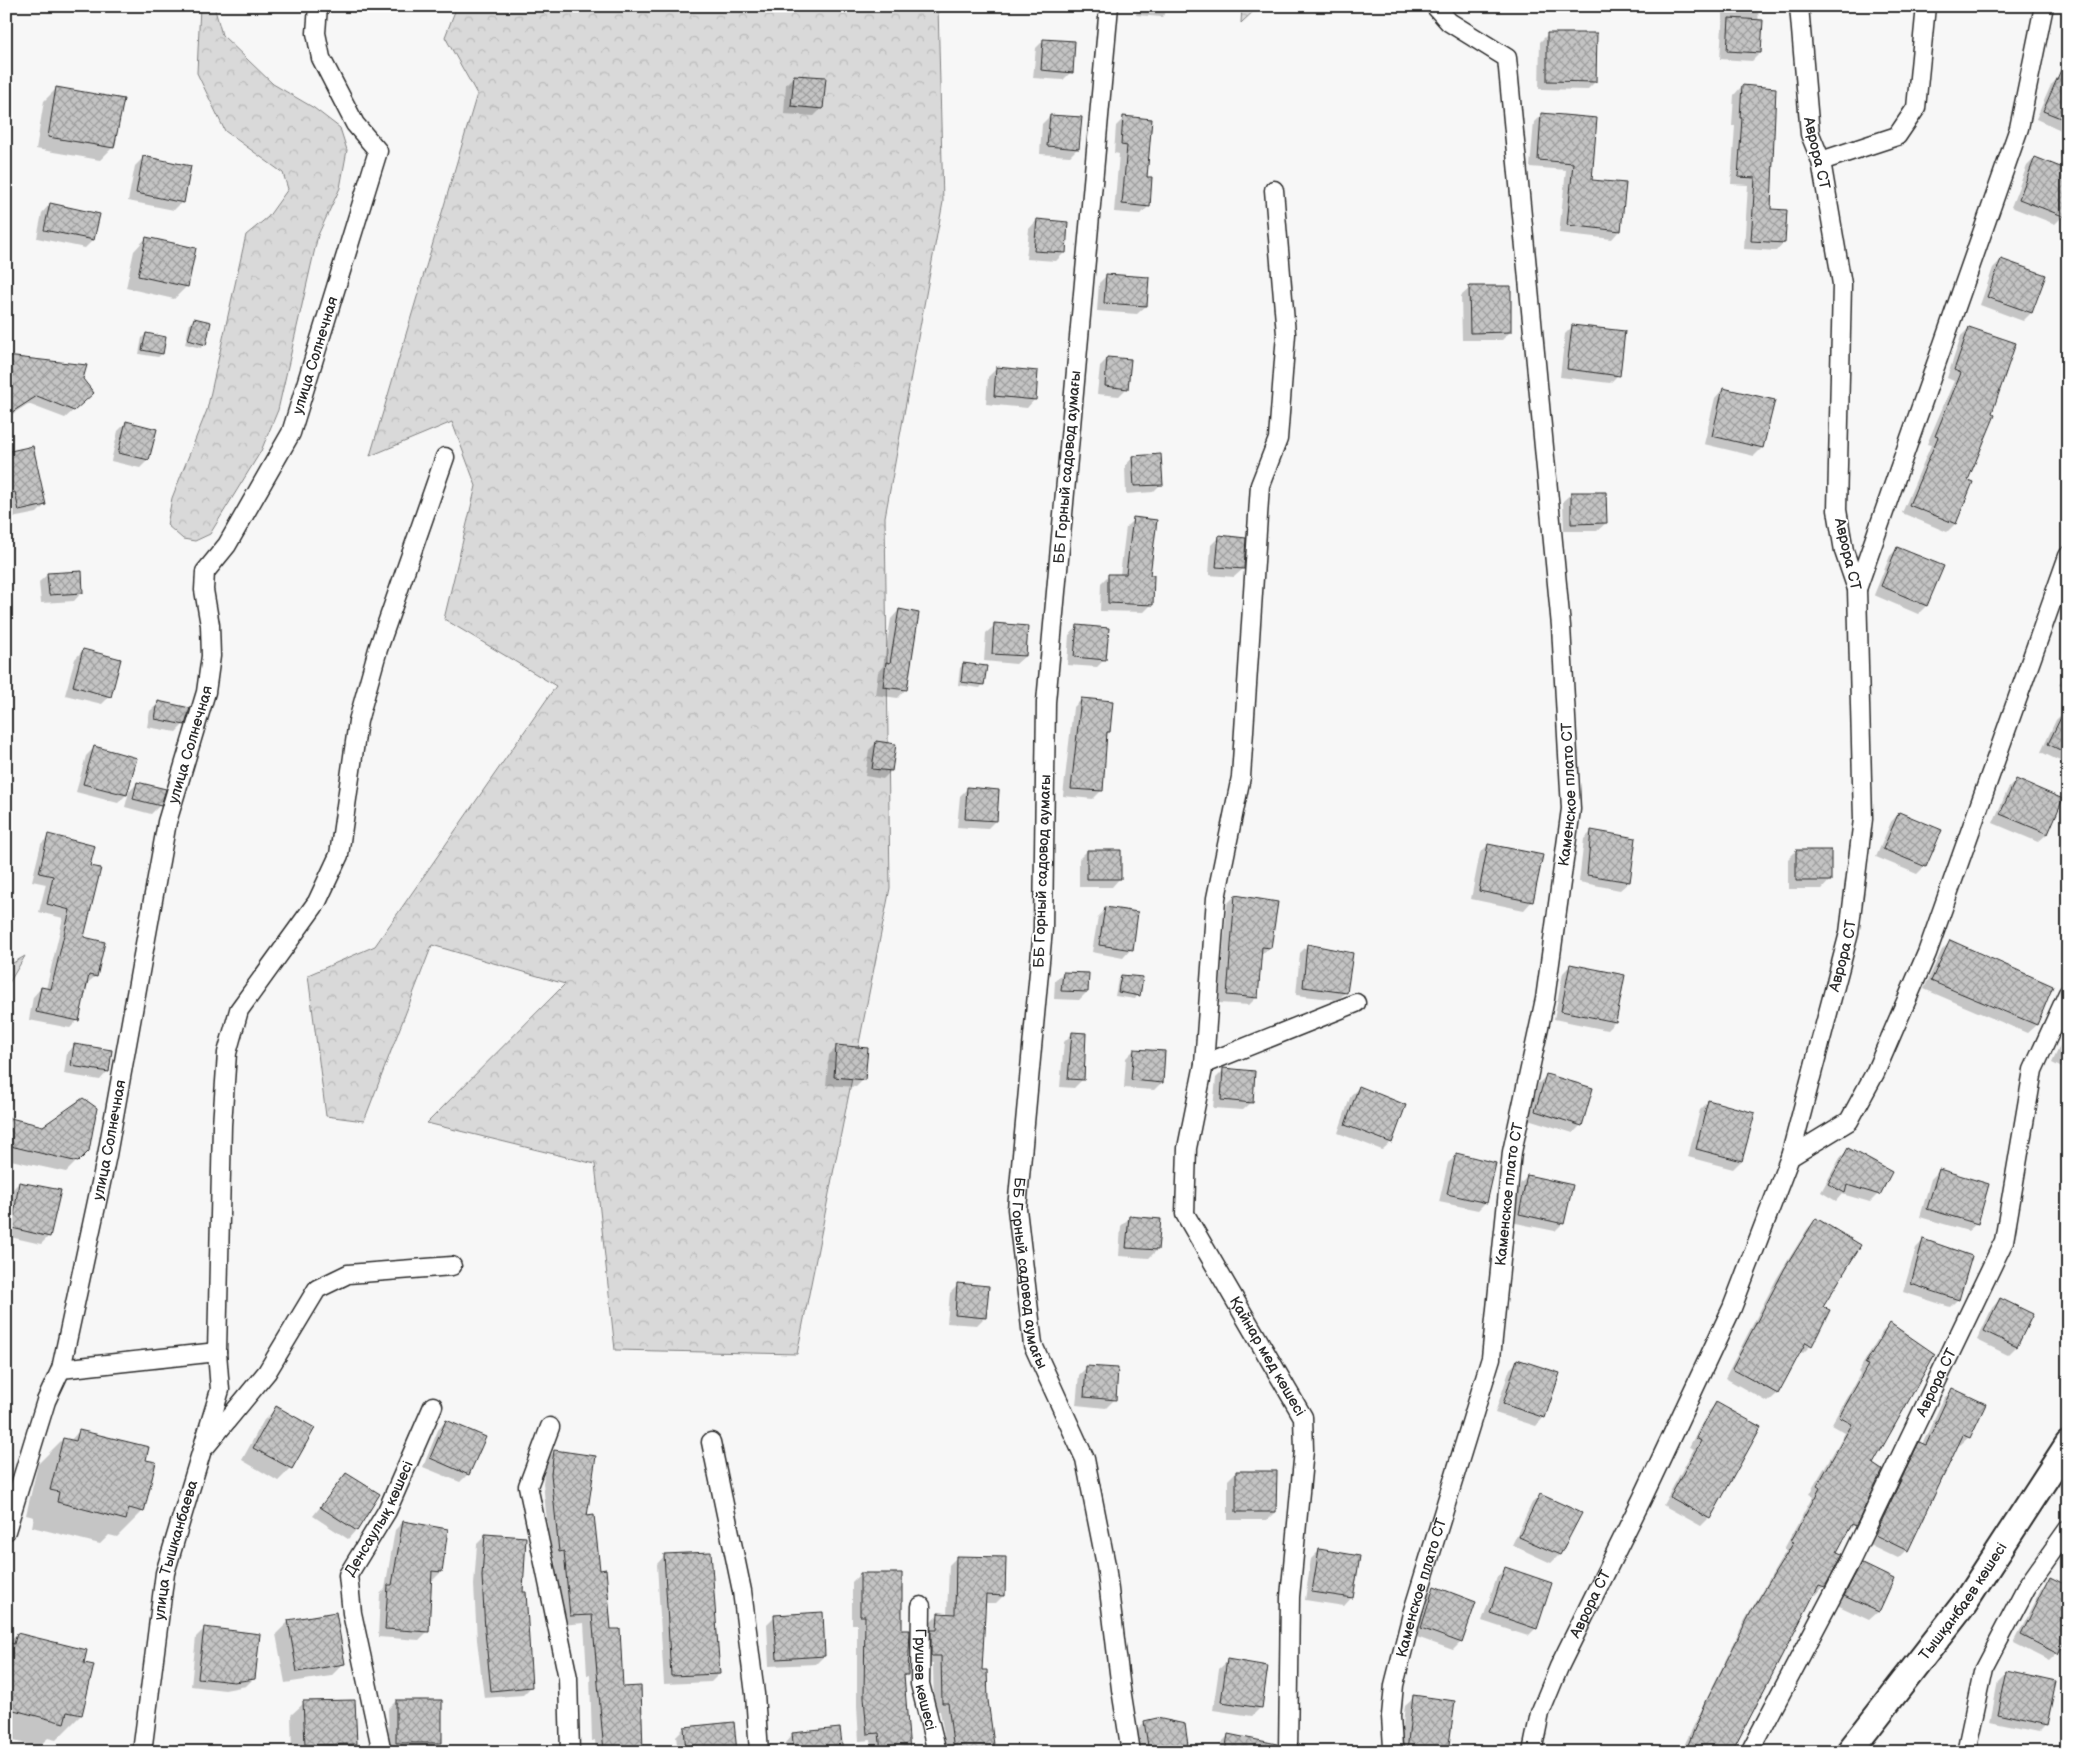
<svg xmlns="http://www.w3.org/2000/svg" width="2074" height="1758" font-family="'Balsamiq Sans',sans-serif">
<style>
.forest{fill:url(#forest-crowns);stroke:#828282}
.shadow{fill:#0003}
.building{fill:url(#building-cross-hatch);stroke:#2b2b2b}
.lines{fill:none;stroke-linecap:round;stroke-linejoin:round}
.street-casing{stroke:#2b2b2b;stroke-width:21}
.secondary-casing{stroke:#2b2b2b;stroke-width:29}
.street{stroke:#fff;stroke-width:18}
.secondary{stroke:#fff;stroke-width:25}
.labels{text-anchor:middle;stroke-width:4;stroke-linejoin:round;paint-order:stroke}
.street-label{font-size:15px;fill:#2b2b2b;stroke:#fff}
</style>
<defs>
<pattern id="forest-crowns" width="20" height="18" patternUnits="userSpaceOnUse" patternTransform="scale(1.25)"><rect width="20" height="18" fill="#d9d9d9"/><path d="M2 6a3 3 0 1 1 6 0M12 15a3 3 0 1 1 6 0" fill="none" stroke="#bababa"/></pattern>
<pattern id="building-cross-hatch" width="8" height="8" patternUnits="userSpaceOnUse" patternTransform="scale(1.25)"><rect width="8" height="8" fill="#c4c4c4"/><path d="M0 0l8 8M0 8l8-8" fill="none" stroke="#9f9f9f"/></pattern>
</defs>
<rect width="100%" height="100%" fill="#f7f7f7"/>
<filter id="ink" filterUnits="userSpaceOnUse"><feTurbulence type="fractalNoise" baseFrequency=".02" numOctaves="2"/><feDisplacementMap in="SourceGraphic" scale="10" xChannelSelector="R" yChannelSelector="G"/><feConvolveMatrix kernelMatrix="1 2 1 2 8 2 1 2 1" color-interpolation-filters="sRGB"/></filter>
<g filter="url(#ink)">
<path class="forest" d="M200,6H214L222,35L273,84L314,108L340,128L347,150L340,188L318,235L278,410L261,451L210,534L195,541L183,539L167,525L172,498L207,410L246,235L268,217L288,189L283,173L225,131L197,73Z
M457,6H938L943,202L885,517L890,888L797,1354L615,1350L595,1164L427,1123L565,984L432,945L364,1121L326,1116L308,975L375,946L556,686L444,619L476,486L452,422L370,456L477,94L445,37Z
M1242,6H1259L1241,23Z
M25,956L6,988V967Z"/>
<path class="shadow" d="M1137,6H1171L1162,17L1136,15Z
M1718,6H1758L1760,53L1752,61L1720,59L1723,10H1718Z
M1548,34L1595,82L1587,90L1539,89L1540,42Z
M1044,40L1071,72L1063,80L1033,78L1036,48Z
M794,76L822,108L814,116L784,114L786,84Z
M2059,77L2068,81V133L2036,119L2051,85Z
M1742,86L1769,210L1784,242L1776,251L1744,249L1748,185L1731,184L1735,126H1732L1734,95Z
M56,89L113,147L100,160L36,149L44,101Z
M1542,114L1591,181L1620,230L1612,239L1559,233L1566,170L1530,167L1534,122Z
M1050,116L1078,148L1070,156L1040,154L1042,124Z
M1124,118L1145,178L1149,206L1141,214L1114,212L1119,154L1114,153L1116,126Z
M143,158L182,202L174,210L128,201L135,166Z
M2035,158L2063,216L2055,224L2011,207L2027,166Z
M50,204L99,215L93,240L85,248L37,238L42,213Z
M1037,220L1064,253L1056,261L1026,259L1029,229Z
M146,238L187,286L174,299L126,288L134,251Z
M2001,260L2031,313L2023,321L1980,305L1993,268Z
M1107,275L1148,278L1146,306L1137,314L1097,311L1099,283Z
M1470,288L1510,332L1502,340H1462L1461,296Z
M194,319L204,344L201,348L185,344L190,323Z
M1573,326L1618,375L1610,383L1560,377L1565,334Z
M1969,328L1966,480L1955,524L1947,532L1902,513L1931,445L1927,444L1954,381L1947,378L1961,336Z
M146,334L162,354L158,357L139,354L142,338Z
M6,358L82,380L84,401L65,418L28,404L6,418Z
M1108,358L1127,388L1119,396L1097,394L1100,366Z
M996,369L1035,399L1027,408L986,404L988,377Z
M1723,389L1762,448L1754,456L1704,444L1715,398Z
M126,423L148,460L140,468L111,461L118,431Z
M6,453L45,505L37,513L12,518L6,500Z
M1133,457L1161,484L1153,492L1126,494L1125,466Z
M1572,493L1606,523L1597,531H1564L1563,501Z
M1134,519L1149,576L1152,604L1144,612L1100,611L1101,583L1109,575H1120L1126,527Z
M1219,537L1243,569L1234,577L1209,575L1211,545Z
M1898,548L1942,566L1926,606L1918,614L1874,595L1890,556Z
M48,574L82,592L74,601L41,603L39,582Z
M899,610L906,689L898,698L875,695L878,672L883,666L891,619Z
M995,625L1025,656L1016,664L984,661L986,633Z
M1078,627L1105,659L1097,667L1067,665L1069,635Z
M83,650L110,696L102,704L65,695L75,659Z
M964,664L983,684L980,688L958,685L960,668Z
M2068,667V689L2059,685Z
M1082,699L1109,732L1106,735L1101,791L1093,799L1063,796L1073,708Z
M159,703L184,724L176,732L147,727L150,711Z
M2064,712L2068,714V765L2041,752L2056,720Z
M877,742L891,771L883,779L865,776L869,750Z
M94,748L126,795L118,803L76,792L86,756Z
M2016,780L2061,800L2047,834L2038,842L1993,823L2008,789Z
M137,784L160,805L151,814L125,807L129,792Z
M968,788L995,821L987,829L957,827L960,796Z
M1899,813L1925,866L1917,874L1876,857L1891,822Z
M1592,831L1629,882L1620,890L1579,882L1584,839Z
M49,836L89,866L83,938L96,976L86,984L78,1020L70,1028L29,1020L33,997L41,988L46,989L63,918L39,912L46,884L32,881L41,844Z
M1488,845L1532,901L1524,910L1471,899L1480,853Z
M1087,851L1120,878L1112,887H1079V859Z
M1796,851L1830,880L1822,889H1788V859Z
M1235,896L1270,948L1260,955L1257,997L1249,1005L1219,1003L1227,904Z
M1106,909L1131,949L1123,958L1092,952L1098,917Z
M1950,942L2052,987L2036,1025L2027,1033L1924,989L1942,950Z
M1308,945L1346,992L1338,1000L1296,995L1300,953Z
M1571,965L1615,1022L1607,1030L1554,1019L1563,973Z
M1063,973L1087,992L1079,1000L1054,999L1055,981Z
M1121,977L1138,995L1135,999L1115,996L1118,980Z
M2068,1028V1071L2052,1063Z
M1072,1034L1082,1080L1074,1088L1060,1087L1064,1042Z
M75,1045L108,1071L100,1080L64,1074L67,1053Z
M837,1047L864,1079L856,1087L826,1085L829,1055Z
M1134,1050L1162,1082L1154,1090L1124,1088L1126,1058Z
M1224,1070L1252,1102L1243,1110L1213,1108L1216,1078Z
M1546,1076L1581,1125L1573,1133L1528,1119L1538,1084Z
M1360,1087L1391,1142L1382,1150L1338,1133L1351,1095Z
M1709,1101L1741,1161L1733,1169L1688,1157L1700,1110Z
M6,1119L88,1150L66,1172L6,1159Z
M1848,1150L1878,1194L1870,1202L1842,1194L1836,1201L1821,1192L1840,1158Z
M1457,1155L1486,1202L1478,1210L1439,1202L1448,1163Z
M1939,1171L1977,1223L1968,1231L1920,1217L1931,1179Z
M1528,1176L1563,1223L1555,1231L1511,1222L1520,1184Z
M19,1183L49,1236L41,1244L6,1236L11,1191Z
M1130,1217L1157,1250L1149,1258L1119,1256L1121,1226Z
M1816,1220L1822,1307L1811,1345L1803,1353L1799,1351L1777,1394L1768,1402L1725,1378L1777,1278L1808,1228Z
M1924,1240L1958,1299L1950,1307L1903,1292L1916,1248Z
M958,1285L985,1317L977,1325L947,1323L950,1293Z
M2000,1299L2016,1347L2008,1355L1977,1340L1992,1308Z
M1890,1324L1871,1465L1854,1525L1846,1534L1836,1553L1824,1586L1816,1595L1813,1594L1731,1752H1681L1745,1620L1786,1551L1784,1549L1813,1496L1809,1494L1845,1433L1831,1425L1860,1374L1858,1372L1882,1332Z
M1518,1361L1544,1417L1536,1426L1495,1413L1510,1369Z
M1087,1367L1114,1400L1106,1408L1076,1405L1079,1375Z
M1953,1390L1969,1437L1960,1445L1958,1444L1906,1550L1898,1558L1867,1543L1911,1452L1920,1443L1922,1445L1944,1398Z
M1716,1404L1709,1518L1701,1526L1663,1505L1694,1449L1689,1447L1708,1412Z
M277,1408L291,1468L278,1481L242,1460L264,1420Z
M446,1421L468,1474L460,1482L423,1467L438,1430Z
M79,1431L144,1460L143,1511L117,1537L109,1535L100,1544L32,1527L34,1517L26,1515L38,1464L63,1439L70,1441Z
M555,1451L586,1517L622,1688L641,1752H596L595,1740L592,1741L590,1674L587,1675L584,1623L561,1625L555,1559L551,1560L543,1483L546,1460Z
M1236,1472L1275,1512L1267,1520H1228V1480Z
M347,1474L356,1530L348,1539L313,1516Z
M1541,1495L1559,1555L1551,1563L1512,1545L1532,1503Z
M403,1522L441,1572L433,1580L430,1579L428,1631L419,1640L378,1637L380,1594L385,1589L395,1530Z
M485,1536L521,1593L531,1687L523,1695L484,1698L477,1640L474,1585L477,1544Z
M1319,1551L1352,1597L1344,1606L1305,1600L1311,1559Z
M665,1555L719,1674L711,1682L664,1684L657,1564Z
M957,1557L1004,1595L996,1603H984L981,1671L993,1752H947L940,1711H934L933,1664L923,1663L924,1640L930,1633L931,1622L939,1614L947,1615L949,1565Z
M1862,1565L1893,1579L1878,1612L1869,1620L1837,1605L1853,1573Z
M1505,1569L1536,1628L1528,1636L1482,1621L1497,1577Z
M860,1574L901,1631L906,1674L903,1677L908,1747L923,1745L925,1752H872L871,1740L859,1741L857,1706V1624H852V1582Z
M2051,1579L2057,1653L2049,1661L2014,1643L2043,1587Z
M1435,1588L1461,1642L1453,1650L1414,1636L1427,1596Z
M775,1616L824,1656L816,1664L769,1666L767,1624Z
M289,1621L344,1663L331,1676L285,1683L276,1634Z
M204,1629L254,1678L246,1686L225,1690L191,1686L196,1637Z
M17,1634L83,1664L81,1715L56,1740L48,1738L38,1747L6,1739V1643Z
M1228,1661L1261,1707L1252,1716L1213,1710L1219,1669Z
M2006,1673L2046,1724L2038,1732L1990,1722L1998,1681Z
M1414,1697L1447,1752H1400L1405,1705Z
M396,1701H440V1752L389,1751L388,1709Z
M304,1703L356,1743L347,1752H292L291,1715Z
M1145,1722L1188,1752H1140L1136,1730Z
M684,1728L736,1752H678L676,1736Z
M793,1734L842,1752H786L785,1743Z
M1229,1735L1263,1752H1219L1221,1743Z"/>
<path class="building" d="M1729,18L1763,20L1761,53L1727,51Z
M1547,33H1597L1596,82L1547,81Z
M1043,39L1075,41L1073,73L1041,70Z
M2068,54V121L2043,111Z
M794,75L826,77L823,109L791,106Z
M1742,85L1776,88L1771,209L1787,210L1785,243L1751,241L1755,178L1738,177L1742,118H1740Z
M56,87L124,99L114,148L48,137Z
M1541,113L1597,118L1592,180L1626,183L1621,231L1567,225L1573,163L1538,160Z
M1050,115L1082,117L1079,149L1047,146Z
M1123,116L1152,119L1147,177H1152L1150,207L1122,204L1127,146L1121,145Z
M143,156L191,166L184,203L136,193Z
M2035,157L2068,170V218L2019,199Z
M50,203L100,214L94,240L44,230Z
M1037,219L1068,222L1066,253L1034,251Z
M146,237L196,248L188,287L138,276Z
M2001,259L2046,275L2032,313L1987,297Z
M1106,274L1149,277L1147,306L1104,303Z
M1469,286H1511V332L1470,333Z
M194,318L211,322L206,345L188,340Z
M1572,325L1625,331L1620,376L1567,369Z
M1969,327L2016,343L1992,413L1995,415L1968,480L1973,482L1956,524L1909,505L1938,437L1935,436L1961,373L1954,370Z
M146,333L166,337L163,354L142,350Z
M6,356L87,365L83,379L94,393L74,411L37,396L6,416Z
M1107,357L1131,359L1128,389L1105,386Z
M996,367L1038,371L1036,400L994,396Z
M1723,388L1775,400L1763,448L1712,436Z
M126,421L157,429L149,460L118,453Z
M33,446L46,505L19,511L15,492L6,494V452Z
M1161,454L1163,485L1134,486L1132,456Z
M1571,492H1606L1607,523L1571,524Z
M1133,517L1157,520L1150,575H1154L1153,605L1108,603V574H1126Z
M1219,535L1246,538L1244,569L1216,567Z
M1897,547L1944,566L1927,606L1881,586Z
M82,571L83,593L49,595L47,573Z
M899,609L919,613L907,690L883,687L886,662L890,663Z
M994,623L1028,626L1026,656L992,654Z
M1077,625L1109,628L1106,660L1074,657Z
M83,649L121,659L111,697L73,686Z
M963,663L987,666L984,685L961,682Z
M1081,698L1113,701L1110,732H1107L1103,791L1071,789Z
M158,701L190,708L185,725L155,719Z
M2068,703V754L2048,744Z
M876,741L896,744L892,771L872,769Z
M94,746L137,758L127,795L83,784Z
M2016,779L2063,799L2048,834L2000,814Z
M137,782L166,789L161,806L133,799Z
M967,787L999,790L997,821L965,819Z
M1899,812L1942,830L1926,867L1883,849Z
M1591,830L1636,838L1630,882L1587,875Z
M48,834L95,846L90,866L101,868L84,937L105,942L97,977L89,975L79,1021L36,1012L41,987L51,989L70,910L47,904L53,876L39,873Z
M1488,844L1543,855L1533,902L1479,891Z
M1087,850H1121V879H1087Z
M1796,850H1831V881H1796Z
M1235,895L1278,902L1271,948L1262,947L1258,998L1227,995Z
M1105,907L1138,912L1133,950L1099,945Z
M1950,940L2053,986L2037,1025L1931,981Z
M1307,944L1353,953L1347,993L1303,987Z
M1570,964L1625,975L1616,1022L1561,1011Z
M1063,972L1089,973L1088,992L1061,991Z
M1121,975L1143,977L1140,996L1118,992Z
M1072,1032L1086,1033L1084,1080L1068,1079Z
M74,1044L112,1050L109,1072L71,1066Z
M836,1045L868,1048L865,1080L834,1077Z
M1134,1049L1165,1051L1163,1083L1131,1080Z
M1223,1068L1255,1071L1253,1103L1221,1100Z
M1546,1074L1593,1088L1582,1126L1535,1111Z
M1359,1086L1406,1105L1392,1143L1345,1125Z
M83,1098L97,1108L89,1151L78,1162L6,1145V1117L43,1126Z
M1708,1100L1755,1113L1742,1161L1696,1149Z
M1848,1148L1892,1172L1880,1195L1847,1185L1845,1193L1828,1184Z
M1456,1153L1496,1163L1487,1203L1447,1194Z
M1939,1169L1989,1184L1978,1224L1927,1209Z
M1527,1175L1573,1185L1564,1224L1519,1214Z
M19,1182L61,1190L50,1237L12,1228Z
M1129,1216L1161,1219L1158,1250L1126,1248Z
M1816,1218L1861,1245L1823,1307L1830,1310L1812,1346L1806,1342L1778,1394L1732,1369L1785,1268Z
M1923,1239L1972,1256L1959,1300L1911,1284Z
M957,1283L989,1286L986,1318L955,1315Z
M2000,1298L2033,1314L2017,1347L1984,1331Z
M1890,1323L1935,1354L1873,1464L1882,1470L1856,1526L1852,1524L1837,1552L1842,1554L1825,1587L1819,1585L1732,1752H1685L1706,1702L1752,1610L1794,1542L1791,1541L1820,1488L1817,1486L1852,1424L1839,1417L1868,1365L1865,1364Z
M1517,1359L1560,1373L1545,1418L1503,1404Z
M1086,1366L1118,1368L1116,1400L1084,1397Z
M1952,1388L1986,1404L1970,1438L1963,1435L1908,1551L1875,1535L1919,1442L1926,1445Z
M1716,1402L1761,1427L1710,1519L1670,1497L1701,1441L1696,1438Z
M276,1406L315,1428L292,1469L253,1448Z
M446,1420L486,1437L469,1475L430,1458Z
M79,1430L149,1447L146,1460L156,1462L144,1512L129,1508L126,1520L57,1502L59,1492L50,1490L63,1438L76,1441Z
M554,1450L596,1456L587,1516L594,1515L600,1570L606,1569L611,1629H620L623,1687L641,1686L643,1752H604L592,1615L570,1616L564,1551L559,1552L551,1474Z
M1236,1471H1277L1276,1512H1236Z
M346,1473L380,1494L357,1531L320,1507Z
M1540,1494L1582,1513L1560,1555L1519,1537Z
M403,1521L448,1529L442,1572L432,1571L429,1632L385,1629L388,1585H392Z
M485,1534L526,1537L523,1592H526L532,1687L491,1691L485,1631L482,1576Z
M1319,1549L1360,1556L1353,1598L1312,1592Z
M711,1552L720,1674L671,1676L664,1554Z
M956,1556L1006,1557L1005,1596L986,1595L982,1670H987L988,1700L995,1752H954L948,1703H942L941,1656H931V1630H937L938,1613L955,1614Z
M1861,1563L1894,1579L1879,1612L1844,1596Z
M1505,1567L1552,1583L1537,1629L1490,1613Z
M860,1573H902V1630H910L908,1675H904L910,1752H881L879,1733L867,1734L864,1697L865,1616H860Z
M2050,1577L2068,1586V1636L2058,1654L2021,1635Z
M1434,1586L1476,1602L1462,1643L1421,1628Z
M336,1612L345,1664L297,1672L288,1620Z
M823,1612L825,1656L777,1659L774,1615Z
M204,1627L260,1634L255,1679L234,1682L198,1678Z
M17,1633L87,1650L84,1663L94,1665L82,1715L67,1712L64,1723L6,1708V1642L14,1644Z
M1227,1659L1268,1666L1262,1708L1221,1702Z
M2006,1671L2056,1682L2047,1725L1997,1714Z
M1413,1695L1455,1701L1448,1752H1407Z
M355,1700L357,1744L305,1745L303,1701Z
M396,1700H442V1743H396Z
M1157,1718L1185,1724L1189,1752H1149L1144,1721Z
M734,1722L737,1752H686L684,1727Z
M840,1728L843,1752H794L792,1733Z
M1228,1734L1277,1744V1752H1225Z"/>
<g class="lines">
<defs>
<g id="street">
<path id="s1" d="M1109,6L1046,702L1043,929L1017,1209L1033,1345L1085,1459L1106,1565L1121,1689L1131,1752"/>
<path d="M1821,161L1897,136L1916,108L1926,6"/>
<path id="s2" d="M1274,190L1286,334L1278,439L1260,485L1241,777L1216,898L1204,1064L1187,1148L1185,1214L1303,1417L1304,1450L1290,1597L1288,1752"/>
<path d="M1857,589L2019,128L2044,6"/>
<path d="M1204,1064L1356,1003"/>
<path d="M1790,1157L1849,1121L1875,1073L1927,953L2068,556"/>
<path id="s3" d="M217,1352L61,1369L107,1155L167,822L206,692L211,656L210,625L204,590L205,572L227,545L291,433L378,151L355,124L321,58L316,33L318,6"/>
<path d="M550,1427L528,1486L568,1678L570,1752"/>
<path d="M711,1442L742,1591L755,1694L759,1752"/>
<path d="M206,1446L267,1372L317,1289L348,1274L452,1266"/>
<path d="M6,1531L46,1401L61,1369"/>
<path id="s4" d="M921,1606L920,1684L937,1752"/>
<path id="s5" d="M142,1752L165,1573L220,1390L217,1352L222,1125L227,1053L239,1010L317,902L339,855L358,721L378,649L445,457"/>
<path id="s6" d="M382,1752L352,1613L348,1575L387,1511L433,1406"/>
<path id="s7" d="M1396,1752L1393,1747L1391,1716L1394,1685L1412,1614L1491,1358L1512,1152L1545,999L1571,809L1561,626L1507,58L1449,22L1435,6"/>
<path id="s8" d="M1532,1752L1540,1713L1559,1667L1642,1499L1732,1308L1790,1157L1849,933L1863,819L1857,589L1844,551L1837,510L1842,284L1821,161L1810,134L1799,6"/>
<path id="s9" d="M1750,1752L1849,1564L2004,1241L2033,1070L2068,993"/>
<path d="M1966,1752L1984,1668L2026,1588L2068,1529"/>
</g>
<g id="secondary">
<path id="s10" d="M1849,1752L1964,1604L2068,1444"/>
</g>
</defs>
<use href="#street" class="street-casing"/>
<use href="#secondary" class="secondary-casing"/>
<use href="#street" class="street"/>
<use href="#secondary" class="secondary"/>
</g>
</g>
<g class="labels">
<g class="street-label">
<text transform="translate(1817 153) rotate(77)" y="5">Аврора СТ</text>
<text dy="5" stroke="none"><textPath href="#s3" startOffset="1216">улица Солнечная</textPath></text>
<text transform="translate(1067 467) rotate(-85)" y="5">ББ Горный садовод аумағы</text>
<text transform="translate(1848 554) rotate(77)" y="5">Аврора СТ</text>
<text dy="5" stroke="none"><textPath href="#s3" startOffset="795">улица Солнечная</textPath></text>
<text dy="5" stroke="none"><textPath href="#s7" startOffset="979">Каменское плато СТ</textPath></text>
<text transform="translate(1042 871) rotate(-88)" y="5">ББ Горный садовод аумағы</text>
<text dy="5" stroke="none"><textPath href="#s8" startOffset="858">Аврора СТ</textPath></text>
<text dy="5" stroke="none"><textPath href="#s3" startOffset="391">улица Солнечная</textPath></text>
<text dy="5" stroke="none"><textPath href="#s7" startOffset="574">Каменское плато СТ</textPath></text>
<text dy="5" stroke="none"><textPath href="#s1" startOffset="1272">ББ Горный садовод аумағы</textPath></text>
<text dy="5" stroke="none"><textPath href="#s2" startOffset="1198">Қайнар мед көшесі</textPath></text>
<text dy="5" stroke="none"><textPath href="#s9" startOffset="414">Аврора СТ</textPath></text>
<text dy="5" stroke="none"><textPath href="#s6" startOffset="245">Денсаулық көшесі</textPath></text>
<text dy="5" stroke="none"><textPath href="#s5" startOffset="205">улица Тышканбаева</textPath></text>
<text dy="5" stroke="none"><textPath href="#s7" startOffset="169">Каменское плато СТ</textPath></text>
<text dy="5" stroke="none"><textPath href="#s10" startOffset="189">Тышқанбаев көшесі</textPath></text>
<text dy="5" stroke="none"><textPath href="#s8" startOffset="160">Аврора СТ</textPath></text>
<text dy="5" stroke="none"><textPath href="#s4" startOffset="74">Грушев көшесі</textPath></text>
</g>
</g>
<rect width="2074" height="1758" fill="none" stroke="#fff" stroke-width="25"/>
<rect x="12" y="12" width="2049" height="1733" fill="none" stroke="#2b2b2b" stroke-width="2" filter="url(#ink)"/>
</svg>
